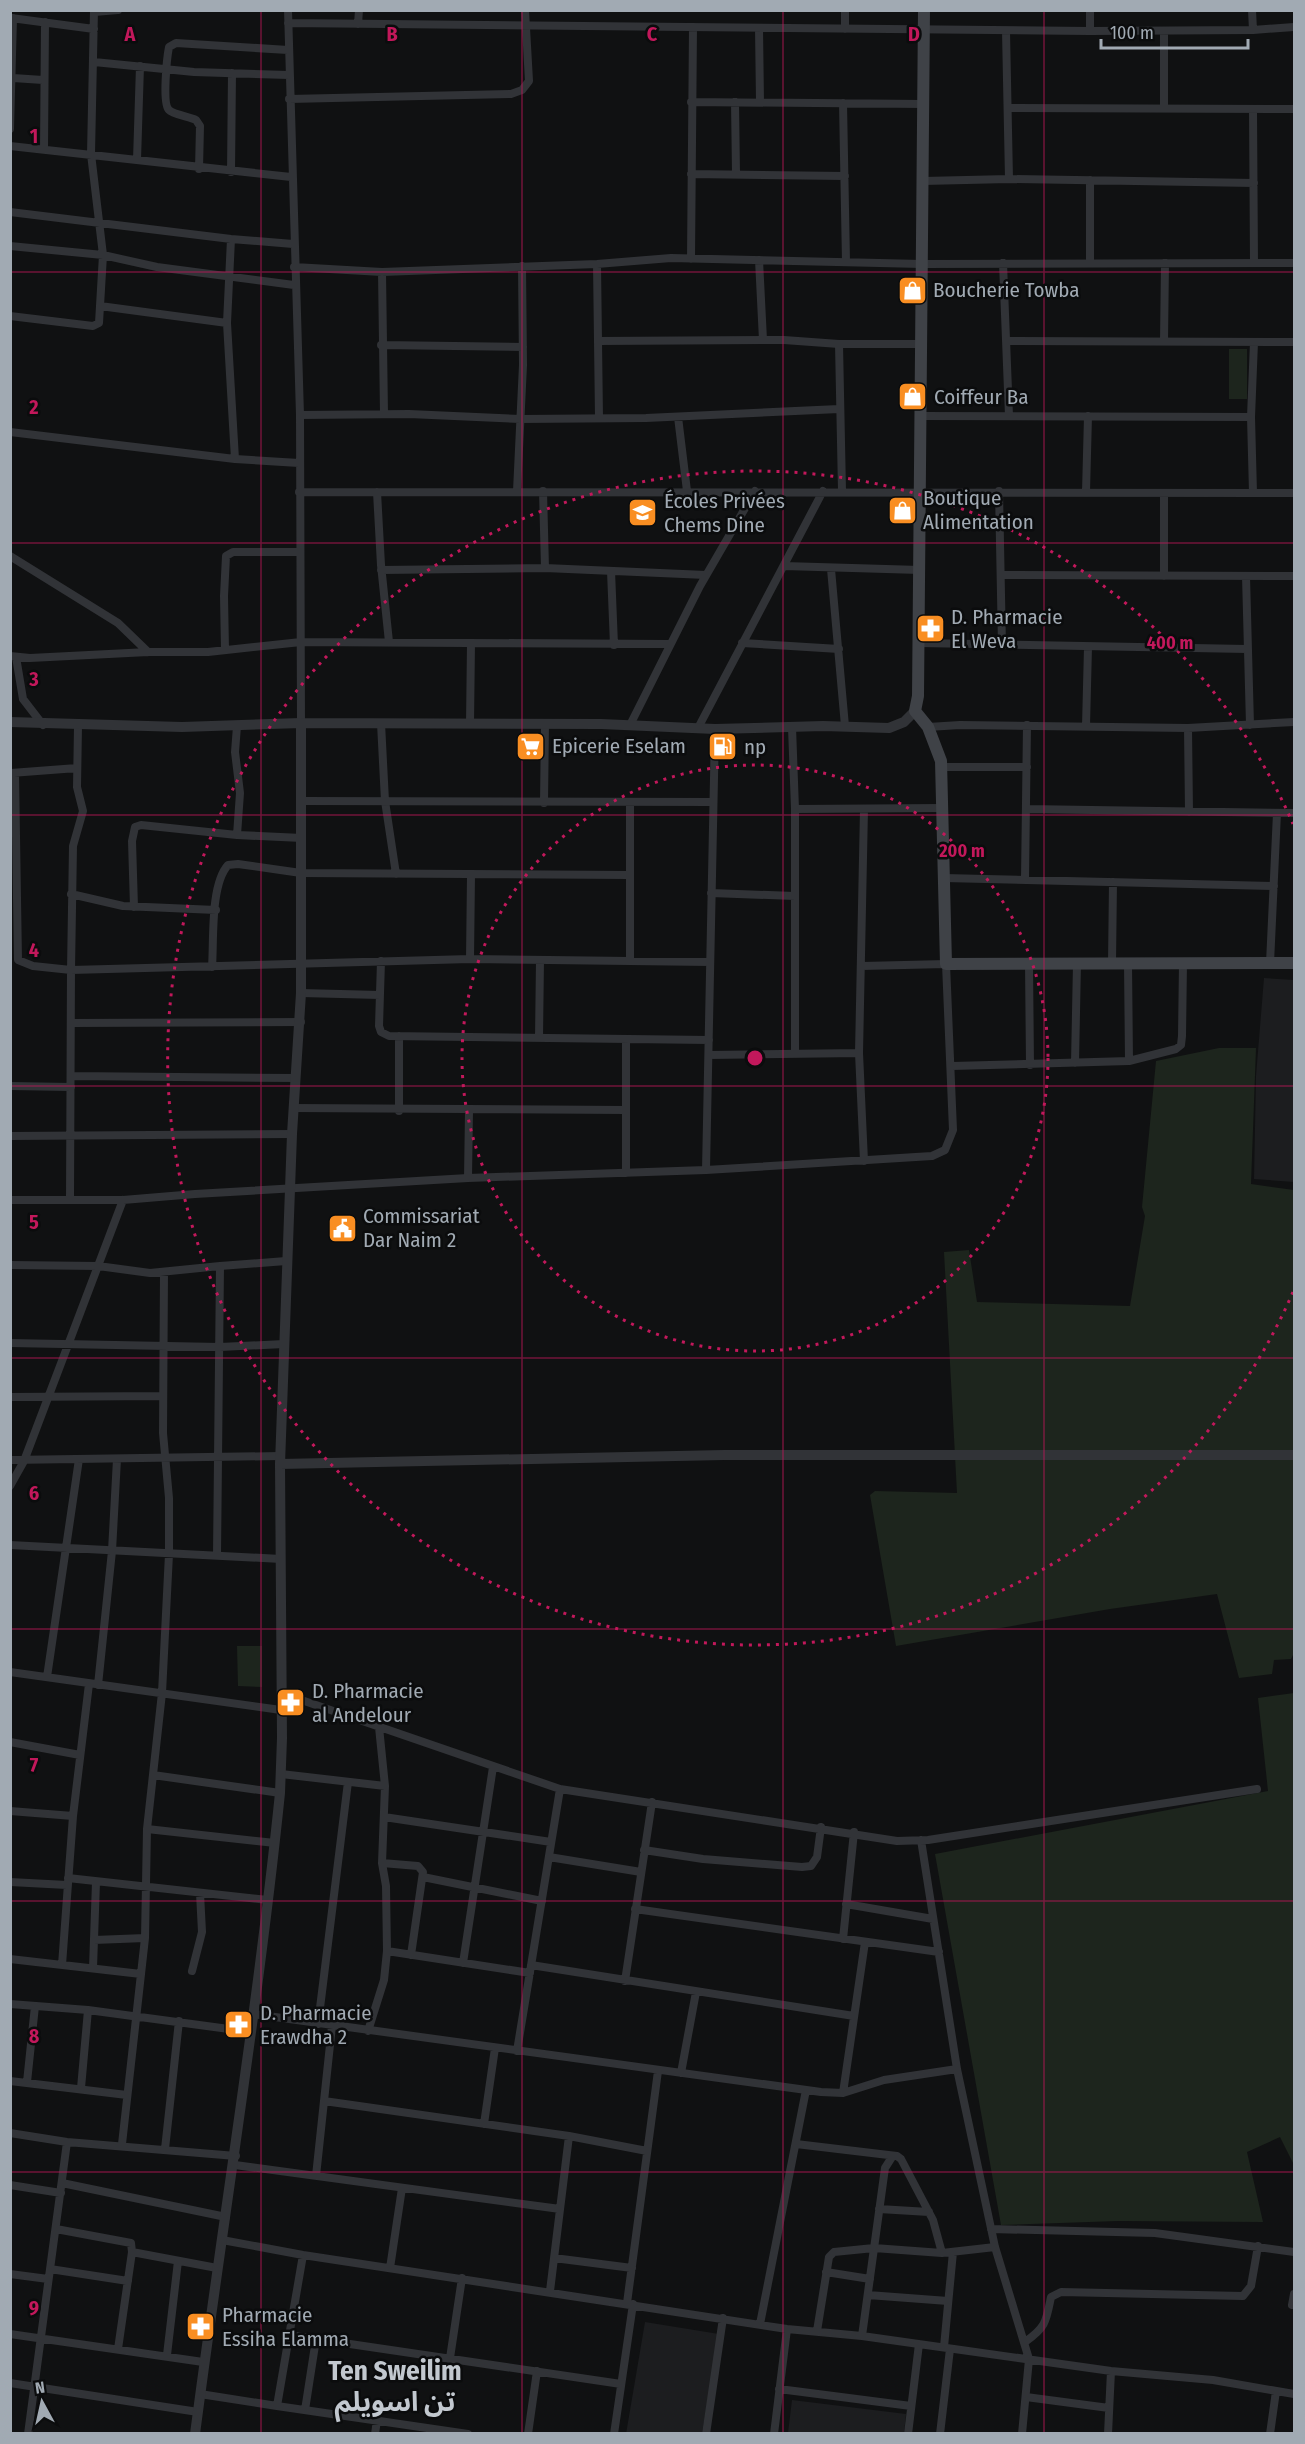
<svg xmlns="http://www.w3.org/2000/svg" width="1305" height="2444" font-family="'Fira Sans Condensed','Noto Sans Arabic',sans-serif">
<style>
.built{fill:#1c1d1f}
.green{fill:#1d251d}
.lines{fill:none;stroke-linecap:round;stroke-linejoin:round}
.minor{stroke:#313337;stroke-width:8}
.tertiary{stroke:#313337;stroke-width:10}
.secondary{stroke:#3f4247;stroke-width:12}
.grid{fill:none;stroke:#c2185b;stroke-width:1.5;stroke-opacity:0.55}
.ring{fill:none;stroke:#c2185b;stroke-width:3;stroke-dasharray:3 6}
.labels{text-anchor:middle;stroke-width:5;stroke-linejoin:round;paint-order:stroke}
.poi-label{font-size:21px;fill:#a1aab3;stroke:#0b0c0d;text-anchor:start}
.district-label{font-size:27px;font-weight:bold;fill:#c2c8cf;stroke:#0b0c0d}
.grid-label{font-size:20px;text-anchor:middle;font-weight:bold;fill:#c2185b;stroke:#0b0c0d;stroke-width:5;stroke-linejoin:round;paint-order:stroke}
.centre{fill:#c2185b;stroke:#0b0c0d;stroke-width:3}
.ring-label{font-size:18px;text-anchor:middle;font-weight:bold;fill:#c2185b;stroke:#0b0c0d;stroke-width:5;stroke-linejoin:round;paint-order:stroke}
</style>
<rect width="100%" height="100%" fill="#101112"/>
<path class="built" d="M1264,978L1294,980V1182L1254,1179L1256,1076Z
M645,2322L719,2334L702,2433L626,2434Z
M792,2400L906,2414L904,2433H788Z"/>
<path class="green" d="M1229,349H1247V399H1229Z
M1219,1048H1256L1251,1184L1294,1190V1653L1291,1659L1274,1660L1272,1674L1239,1678L1217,1594L1110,1609L896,1646L870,1495L875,1491L957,1493L944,1252L969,1250L977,1302L1130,1306L1145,1216L1142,1207L1156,1061Z
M237,1646H262V1687L238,1686Z
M1294,1693V2165L1280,2137L1247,2152L1263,2222L1118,2221L1001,2225L935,1854L1268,1791L1258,1698Z"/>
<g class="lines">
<path class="minor" d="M288,10L300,415L301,723
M845,10V29
M1090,10V31
M1252,10L1253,30
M94,12L118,10
M11,18L94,29
M288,23L1090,31L1253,30L1294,27
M358,24L359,10
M759,28L760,102
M1006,31L1009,179
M94,62L194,72L289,75
M13,78L43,80
M289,99L511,94L522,90L529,81L525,10
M691,102L923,104
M735,102L736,174
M843,103L846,262
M1164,107V31
M1008,108L1294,109
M1253,110L1254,263
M10,129L13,18
M10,146L291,177
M44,149L45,22
M137,160L140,66
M199,169L200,126L196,120C190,117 172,114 169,110C162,104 167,57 169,47L176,43L288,50
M231,172L232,73
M691,174L845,176
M923,181L1009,179L1254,183
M10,212L231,239L293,244
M231,239L227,323L235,459
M10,246L103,255L157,267L294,285
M691,259L693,27
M759,260L763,340
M1003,263L1009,416
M1090,263V180
M597,264L599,418
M294,267L382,272L597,264L671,258L922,264L1294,263
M382,272L384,414
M100,306L227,323
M10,316L93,326L99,323L103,255L91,154L94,10
M598,341L784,340L839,344H921
M1008,341L1294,342
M1164,341L1165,263
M839,344L842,491
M381,345L523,347
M300,415L409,414L520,419L646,418L839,409
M921,416L1251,417
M678,417L687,491
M10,432L235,459L299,463
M517,491L523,365L522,266
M543,491L545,568
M999,491L1002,646
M299,492L1294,493
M377,492L381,565L389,642
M1086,492L1088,416
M1253,493L1251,417L1254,342
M10,556L118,623L148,652
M784,566L920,570
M831,569L845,726
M381,570L545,568L706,575
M611,571L614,645
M1001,575L1294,576
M1164,576V493
M1246,576L1250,725
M742,643L839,649
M919,643L1247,649
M225,650L224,596L226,556L233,552H300
M10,656L30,658L148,652H208L301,642L669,644
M16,657L23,699L43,725
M381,723L385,801L396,874
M470,724L471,643
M630,725L700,586L755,491
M78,726L77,787L83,811L73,846L71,970L470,959L710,962
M237,726L235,752L240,793L237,835L302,838
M1086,726L1088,647
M792,727L795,809V1054
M928,727L960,725L1188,728L1294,722
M698,728L823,491
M1188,728L1189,812
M941,767H1027
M11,773L77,768
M15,774L18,960L33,966L71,970L70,1199
M302,801L713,802
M544,803L545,724
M795,809L942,808
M864,809L859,1053L864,1161
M1027,809L1294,813
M944,878L1274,886
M1025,880L1027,725
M711,893L795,896
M71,894L123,906L216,910
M134,907L132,841L135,827L141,825L237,835
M470,959L471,875
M630,960V803
M381,961L379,1026L381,1032L389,1036L709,1040
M1029,963L1030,1065
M1112,963L1113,882
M1128,963L1129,1061
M1270,963L1277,813
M212,967C214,941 210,885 228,865L238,864L301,873L629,875
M301,993L380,995
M71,1023L301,1022
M539,1038L540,960
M709,1055L859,1053
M1075,1063L1077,963
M952,1066L1129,1061L1176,1049L1181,1045L1182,1036L1183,963
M71,1076L296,1078
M10,1086L71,1087
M293,1108L626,1110
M399,1111V1036
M10,1136L292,1134
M706,1170L715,729
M626,1173V1039
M468,1178L469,1111
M10,1200H123L195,1194L468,1178L706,1170L932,1156L945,1150L953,1130L946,964L862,966
M10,1265L98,1266L150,1273L220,1266
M10,1343L220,1347L284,1344
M10,1397L163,1396
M10,1460L280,1456
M10,1486L24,1461L123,1200
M10,1545L281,1559
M217,1555L220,1266L286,1261
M10,1672L281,1710
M47,1677L79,1459
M98,1685L112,1551L117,1459
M281,1693L560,1789L897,1841L928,1840L1257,1789
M379,1727L385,1786
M10,1742L80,1755
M281,1774L385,1786L382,1863L386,1886L387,1951L384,1980L368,2031
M153,1775L280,1793
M10,1811L73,1816
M384,1817L551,1842
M147,1829L275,1843
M921,1840L957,2069L995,2247L1029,2359L1022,2434
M644,1850L703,1859L802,1867L811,1866L817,1857L821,1827
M549,1857L641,1872
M382,1863L418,1866L423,1872L411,1955
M423,1877L542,1901
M68,1878L268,1900
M10,1882L67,1885
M846,1904L933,1919
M635,1909L939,1952
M843,1939L854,1832
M94,1940L145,1938
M387,1951L530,1973
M10,1959L141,1974L122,2144
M463,1963L493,1767
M62,1965L73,1816L89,1684
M531,1965L854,2016
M93,1968L96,1882
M192,1971L202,1932L200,1893
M141,1974L145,1938L147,1829L162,1693L169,1554V1498L163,1433L164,1273
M625,1981L652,1802
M10,2004L88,2010
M253,2014L821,2092L843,2093L884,2080L957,2069
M318,2024L348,1782
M517,2051L560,1789
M681,2073L696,1992
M10,2081L127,2095
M27,2082L35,2006
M81,2088L88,2010L251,2032
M843,2093L865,1942
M324,2101L569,2136L647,2151
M484,2124L495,2048
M10,2133L67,2142L236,2156
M796,2144L897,2156L901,2159L933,2220L942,2253
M165,2149L179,2021
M235,2165L560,2209
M316,2176L332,2026
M62,2183L226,2217
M10,2185L61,2193
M879,2209L929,2212
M56,2229L131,2243L132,2252L118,2349
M991,2229L1155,2233L1294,2252
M222,2240L303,2255L787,2329L862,2336L1111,2371L1213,2380L1294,2394
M132,2252L217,2268
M554,2258L632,2268
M390,2268L402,2188
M50,2269L128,2281
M826,2272L870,2279
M10,2274L48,2279
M550,2291L569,2136
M868,2295L948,2301
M627,2303L658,2071
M1292,2305L1294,2294
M760,2324L806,2090
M817,2331L829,2257L834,2252L874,2248L942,2253L995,2247
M10,2334L203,2362
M289,2335L621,2384
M862,2336L885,2168L892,2157
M1025,2342C1046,2327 1046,2322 1051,2297L1061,2292L1243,2296L1251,2286L1258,2246
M944,2347L953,2252
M167,2355L178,2261
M450,2358L462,2278
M10,2383L198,2412
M779,2389L911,2406
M200,2394L277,2406L303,2255
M1026,2397L1109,2408
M277,2406L468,2434
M305,2410L316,2339
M28,2434L67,2142
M375,2434L377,2420
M528,2434L537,2371
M614,2434L633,2304
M706,2434L723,2318
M774,2434L787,2329
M908,2434L919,2344
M940,2434L950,2349
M1108,2434L1111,2371
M1270,2434L1276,2391"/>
<path class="tertiary" d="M10,722L182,727L301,723
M280,1464L724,1455H1294
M195,2434C223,2220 258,2007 280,1793L282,1738L280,1464L292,1134L301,993V723L601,724L715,729L823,726L889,728L904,722L915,711"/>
<path class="secondary" d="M924,10L918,696L915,711L928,727L941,761L946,964L1294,963"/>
</g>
<path class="grid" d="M261,10V2434M522,10V2434M783,10V2434M1044,10V2434M10,272H1294M10,543H1294M10,815H1294M10,1086H1294M10,1358H1294M10,1629H1294M10,1901H1294M10,2172H1294"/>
<g class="ring">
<circle cx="755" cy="1058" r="293"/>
<path d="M1293 1292A587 587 0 1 1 1293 824"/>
</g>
<defs>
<symbol id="shop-square" viewBox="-11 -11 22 22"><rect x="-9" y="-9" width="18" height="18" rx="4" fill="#f98e22" stroke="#0b0c0d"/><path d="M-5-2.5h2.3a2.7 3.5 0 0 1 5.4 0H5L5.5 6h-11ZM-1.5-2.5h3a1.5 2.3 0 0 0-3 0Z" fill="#fff"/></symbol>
<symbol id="school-square" viewBox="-11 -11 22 22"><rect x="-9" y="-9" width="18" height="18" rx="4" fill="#f98e22" stroke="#0b0c0d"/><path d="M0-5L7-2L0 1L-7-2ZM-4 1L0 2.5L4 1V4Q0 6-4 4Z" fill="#fff"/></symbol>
<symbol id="pharmacy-square" viewBox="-11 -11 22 22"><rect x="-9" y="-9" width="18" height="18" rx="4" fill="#f98e22" stroke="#0b0c0d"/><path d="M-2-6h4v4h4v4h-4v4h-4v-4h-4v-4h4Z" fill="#fff"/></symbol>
<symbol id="supermarket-square" viewBox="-11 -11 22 22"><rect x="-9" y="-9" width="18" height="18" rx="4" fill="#f98e22" stroke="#0b0c0d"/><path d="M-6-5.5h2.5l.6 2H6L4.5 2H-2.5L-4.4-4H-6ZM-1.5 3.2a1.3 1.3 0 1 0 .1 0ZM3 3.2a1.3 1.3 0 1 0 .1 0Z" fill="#fff"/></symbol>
<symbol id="fuel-square" viewBox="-11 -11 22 22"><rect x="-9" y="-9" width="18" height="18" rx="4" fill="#f98e22" stroke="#0b0c0d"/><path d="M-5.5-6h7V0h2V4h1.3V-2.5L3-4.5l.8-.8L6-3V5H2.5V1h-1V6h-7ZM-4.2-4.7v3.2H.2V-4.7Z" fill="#fff"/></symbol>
<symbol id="civic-square" viewBox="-11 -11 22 22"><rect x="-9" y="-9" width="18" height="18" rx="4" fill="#f98e22" stroke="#0b0c0d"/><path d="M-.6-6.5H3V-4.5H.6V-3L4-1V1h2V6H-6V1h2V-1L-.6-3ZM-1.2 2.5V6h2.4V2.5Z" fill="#fff"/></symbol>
</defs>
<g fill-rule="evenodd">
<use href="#shop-square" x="896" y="274" width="33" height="33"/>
<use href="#shop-square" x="896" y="380" width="33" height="33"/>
<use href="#shop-square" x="886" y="494" width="33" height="33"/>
<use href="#school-square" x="626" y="496" width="33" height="33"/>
<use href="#pharmacy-square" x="914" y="612" width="33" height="33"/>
<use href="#supermarket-square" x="514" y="730" width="33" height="33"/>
<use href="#fuel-square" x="706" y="730" width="33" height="33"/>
<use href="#civic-square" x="326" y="1212" width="33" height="33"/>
<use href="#pharmacy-square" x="274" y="1686" width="33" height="33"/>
<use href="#pharmacy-square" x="222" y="2008" width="33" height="33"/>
<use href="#pharmacy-square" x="184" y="2310" width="33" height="33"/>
</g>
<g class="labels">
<g class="poi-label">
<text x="933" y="297">Boucherie Towba</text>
<text x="934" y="404">Coiffeur Ba</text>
<text x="923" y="505">Boutique<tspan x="923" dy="24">Alimentation</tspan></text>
<text x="664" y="508">Écoles Privées<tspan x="664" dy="24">Chems Dine</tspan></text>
<text x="951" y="624">D. Pharmacie<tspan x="951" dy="24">El Weva</tspan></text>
<text x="552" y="753">Epicerie Eselam</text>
<text x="744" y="754">np</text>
<text x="363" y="1223">Commissariat<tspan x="363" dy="24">Dar Naim 2</tspan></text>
<text x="312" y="1698">D. Pharmacie<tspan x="312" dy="24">al Andelour</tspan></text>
<text x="260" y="2020">D. Pharmacie<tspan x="260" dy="24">Erawdha 2</tspan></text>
<text x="222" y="2322">Pharmacie<tspan x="222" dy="24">Essiha Elamma</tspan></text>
</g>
<g class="district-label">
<text x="395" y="2380">Ten Sweilim<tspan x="395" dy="31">تن اسويلم</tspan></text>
</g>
</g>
<g class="grid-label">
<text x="130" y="41">A</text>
<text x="392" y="41">B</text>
<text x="652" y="41">C</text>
<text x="914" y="41">D</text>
<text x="34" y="143">1</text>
<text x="34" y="414">2</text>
<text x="34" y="686">3</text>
<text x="34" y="957">4</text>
<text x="34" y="1229">5</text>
<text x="34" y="1500">6</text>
<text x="34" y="1772">7</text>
<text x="34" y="2043">8</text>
<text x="34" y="2315">9</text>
</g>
<circle cx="755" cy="1058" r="9" class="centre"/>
<g class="ring-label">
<text x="1170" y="649">400 m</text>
<text x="962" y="857">200 m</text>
</g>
<rect width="1305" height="2444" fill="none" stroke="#a1aab3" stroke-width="24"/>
<g transform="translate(42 2402) rotate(352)" stroke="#0b0c0d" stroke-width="4.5" paint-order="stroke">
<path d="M0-4.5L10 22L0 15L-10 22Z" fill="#a1aab3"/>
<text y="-9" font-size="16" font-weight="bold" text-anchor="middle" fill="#a1aab3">N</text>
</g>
<path d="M1101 39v9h147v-9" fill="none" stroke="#a1aab3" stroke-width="3"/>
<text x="1110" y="39" font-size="18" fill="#a1aab3" stroke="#0b0c0d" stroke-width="4.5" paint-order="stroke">100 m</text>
</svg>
